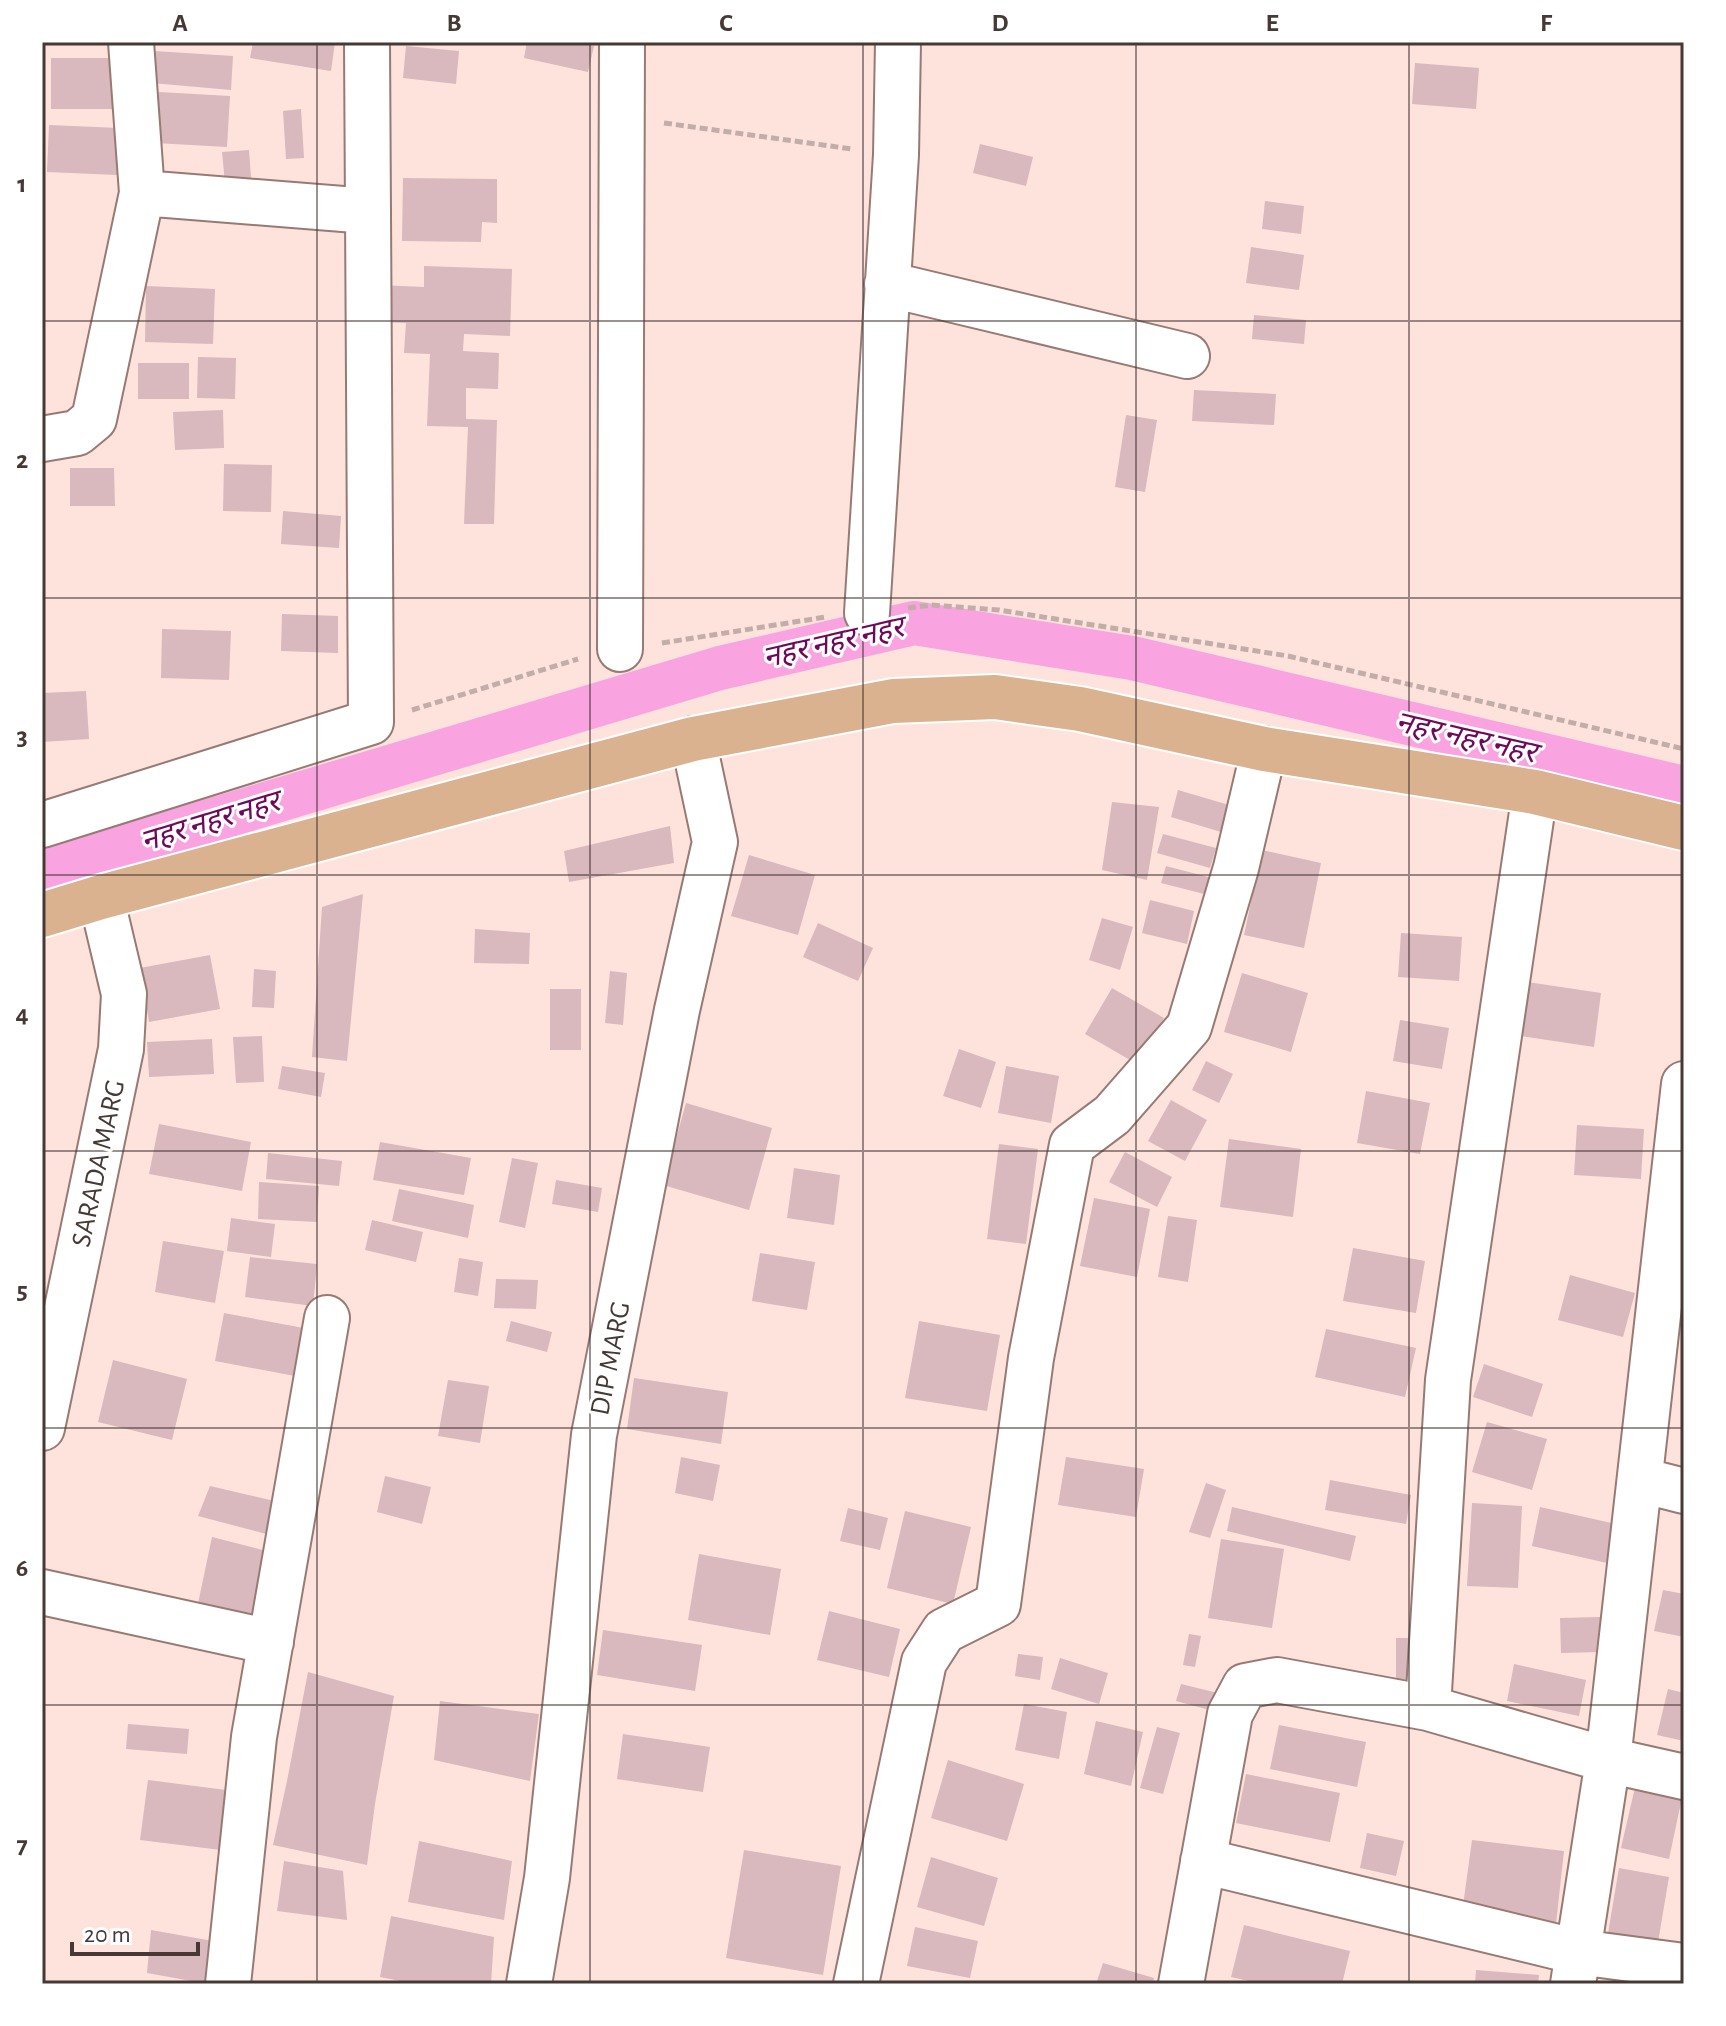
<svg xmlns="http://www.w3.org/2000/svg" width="1726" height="2026" font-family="'Alegreya Sans','Noto Sans Devanagari',sans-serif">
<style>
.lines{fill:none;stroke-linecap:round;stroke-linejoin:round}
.canal{stroke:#f9a4e0;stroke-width:44}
.building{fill:#d9b8be}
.minor-casing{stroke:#977a73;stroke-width:48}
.major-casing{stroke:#fff;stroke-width:48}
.path{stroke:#c3ada8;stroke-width:5;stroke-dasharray:8 4;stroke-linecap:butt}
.minor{stroke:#fff;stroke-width:44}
.major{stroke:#dab290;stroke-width:44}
.grid{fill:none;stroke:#453835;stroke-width:2;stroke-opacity:0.55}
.labels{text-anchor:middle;stroke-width:6;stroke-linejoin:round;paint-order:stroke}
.street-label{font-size:28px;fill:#453835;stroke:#fff}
.water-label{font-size:30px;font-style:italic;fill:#6e085b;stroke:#fff}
.neatline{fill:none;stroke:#453835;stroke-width:3}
.grid-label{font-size:26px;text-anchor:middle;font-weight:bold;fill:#453835}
</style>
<rect width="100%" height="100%" fill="#fee3dd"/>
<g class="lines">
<path class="canal" d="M42,871L720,668L914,623L1132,658L1684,788"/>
</g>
<path class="building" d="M253,42H335L331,71L250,58Z
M527,42H574L594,46L588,72L524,58Z
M406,46L459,51L456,84L403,78Z
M154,51L233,56L231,90L152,83Z
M51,58H118V109H51Z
M1415,63L1479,68L1476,109L1412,104Z
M159,92L230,96L227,147L155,143Z
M301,109L304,158L286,159L283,111Z
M49,125L119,128L117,175L47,172Z
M980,144L1033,157L1026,186L973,173Z
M249,150L252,191L226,193L222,152Z
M403,178L497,179V223L482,222L481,242L402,241Z
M1265,201L1304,206L1301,234L1262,229Z
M1251,247L1304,255L1299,290L1246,283Z
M424,266L512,269L510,336L464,334L463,351L499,353L498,389L466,388V419L497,420L494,524H464L468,427L427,426L430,354L404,353L406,323L378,322L379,285L424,287Z
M146,286L215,289L213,344L145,342Z
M1254,315L1306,320L1304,344L1252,339Z
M198,357L236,358L235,399L197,398Z
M138,363H189V399H138Z
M1194,390L1276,394L1274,425L1192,421Z
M223,410L224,448L175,450L173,412Z
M1126,415L1157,420L1145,492L1115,487Z
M224,464L272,465L271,512L223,511Z
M70,468H114L115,506H70Z
M283,511L341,516L339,548L281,544Z
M282,614L338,616V653L281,651Z
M162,629L231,631L229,680L161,678Z
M86,691L89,739L42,742V693Z
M1178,790L1229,805L1221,832L1171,817Z
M1112,802L1159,807L1147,880L1102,870Z
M670,826L674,863L569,882L564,851Z
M1163,834L1216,848L1210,868L1157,853Z
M1262,850L1321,863L1304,948L1244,935Z
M749,855L815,875L798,935L731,916Z
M1166,866L1212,878L1208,895L1161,883Z
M363,894L347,1061L312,1057L322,907Z
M1150,900L1194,911L1187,944L1142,933Z
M1102,918L1133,927L1120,970L1089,960Z
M818,923L873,948L858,981L803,957Z
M475,929L530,933L529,964L474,963Z
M1401,933L1462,937L1459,981L1398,977Z
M210,955L220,1009L149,1022L140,968Z
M254,969L276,971L274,1008L252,1007Z
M610,971L627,973L623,1025L605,1023Z
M1242,973L1308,993L1291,1052L1224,1032Z
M1521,981L1601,993L1594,1047L1514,1035Z
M1112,988L1164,1018L1137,1064L1085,1034Z
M550,989H581V1050H550Z
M1400,1020L1449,1028L1442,1069L1393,1061Z
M262,1036L264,1082L236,1083L233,1037Z
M212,1039L214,1074L149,1077L147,1042Z
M959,1049L996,1062L981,1108L943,1096Z
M1206,1061L1233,1074L1219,1103L1192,1090Z
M282,1066L325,1073L321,1097L278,1089Z
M1006,1066L1059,1076L1051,1123L998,1113Z
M1366,1091L1430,1103L1420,1154L1357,1143Z
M1171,1100L1207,1120L1185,1161L1148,1141Z
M686,1103L772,1128L749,1210L663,1185Z
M159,1124L251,1142L242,1191L149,1174Z
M1577,1125L1644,1129L1641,1179L1574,1175Z
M1229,1139L1301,1149L1293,1217L1220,1207Z
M380,1142L471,1158L464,1195L373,1180Z
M999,1144L1038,1149L1026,1244L987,1239Z
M1125,1152L1172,1177L1157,1207L1109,1182Z
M268,1153L342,1161L339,1186L266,1179Z
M512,1158L538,1163L525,1228L499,1222Z
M794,1168L840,1175L834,1225L787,1218Z
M556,1180L602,1188L598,1212L552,1204Z
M259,1182L319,1186L317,1222L258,1219Z
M399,1189L474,1205L468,1238L392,1221Z
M1094,1198L1150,1209L1137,1277L1080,1266Z
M1168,1216L1197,1220L1188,1282L1158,1277Z
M231,1218L275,1224L271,1257L227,1251Z
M372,1220L423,1232L416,1262L365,1250Z
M163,1241L224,1251L215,1303L155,1292Z
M1353,1248L1425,1261L1416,1313L1343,1301Z
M760,1253L815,1262L807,1310L752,1301Z
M250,1257L317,1264L313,1306L245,1297Z
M459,1258L483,1262L478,1296L454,1292Z
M1570,1275L1635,1293L1623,1337L1558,1320Z
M496,1279L538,1280L536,1309L494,1308Z
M224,1313L309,1329L300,1377L215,1361Z
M511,1321L552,1332L547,1352L506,1341Z
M919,1321L1000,1335L987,1411L905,1398Z
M1326,1329L1416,1348L1405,1397L1315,1377Z
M113,1360L187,1379L172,1440L98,1422Z
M1484,1364L1543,1384L1532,1417L1473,1397Z
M634,1378L728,1392L721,1444L627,1429Z
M448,1380L489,1386L480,1443L438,1436Z
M1487,1422L1547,1439L1532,1490L1472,1472Z
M681,1457L720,1465L713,1501L675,1493Z
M1066,1457L1144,1469L1136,1517L1058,1505Z
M385,1476L431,1487L422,1524L377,1512Z
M1330,1480L1411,1495L1406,1524L1325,1510Z
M1206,1483L1226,1490L1210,1538L1189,1532Z
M210,1486L279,1502L270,1535L198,1516Z
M1472,1503L1522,1506L1518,1588L1467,1586Z
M1232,1507L1356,1536L1350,1561L1227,1531Z
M1540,1507L1616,1524L1607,1563L1532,1546Z
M848,1508L888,1518L880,1550L840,1541Z
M905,1511L971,1527L953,1604L887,1588Z
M212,1537L278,1554L262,1628L196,1613Z
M1221,1539L1284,1549L1272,1628L1208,1618Z
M699,1554L781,1569L770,1635L688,1620Z
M1663,1590L1684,1594V1637L1654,1631Z
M829,1611L900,1629L889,1677L817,1660Z
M1600,1617L1601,1652L1561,1653L1560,1618Z
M603,1630L702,1645L695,1691L597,1675Z
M1189,1634L1201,1636L1195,1667L1183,1665Z
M1396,1638H1418V1679H1396Z
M1018,1654L1043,1657L1040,1680L1015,1676Z
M1060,1658L1108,1673L1099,1704L1051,1689Z
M1514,1664L1586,1680L1579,1716L1507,1701Z
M308,1672L394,1696L375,1804L367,1865L273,1845L287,1781Z
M1181,1684L1222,1694L1217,1712L1176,1701Z
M1668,1689L1684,1693V1741L1657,1735Z
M440,1701L539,1714L530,1781L434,1760Z
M1024,1704L1067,1712L1059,1759L1015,1750Z
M1096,1721L1143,1732L1131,1786L1084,1774Z
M128,1724L189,1729L187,1754L126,1749Z
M1279,1725L1366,1742L1357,1787L1270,1769Z
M1157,1727L1180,1733L1163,1794L1140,1788Z
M623,1734L710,1747L703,1792L617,1779Z
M948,1760L1024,1784L1007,1841L931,1818Z
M1246,1774L1340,1793L1330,1842L1236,1823Z
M148,1780L234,1791L229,1851L140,1840Z
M1636,1783L1683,1793L1669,1859L1621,1848Z
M1367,1833L1404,1841L1396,1876L1360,1868Z
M1472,1840L1564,1851L1556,1924L1462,1913Z
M419,1841L512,1861L504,1920L408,1902Z
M744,1850L841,1866L823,1975L726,1958Z
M931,1857L998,1878L984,1926L917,1907Z
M284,1861L343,1871L347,1920L277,1911Z
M1619,1868L1669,1877L1656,1954L1606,1945Z
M391,1916L494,1937L491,1984H415L380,1977Z
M1244,1925L1350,1951L1342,1984H1262L1231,1977Z
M915,1927L978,1941L970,1978L907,1966Z
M151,1930L224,1943L208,1984L147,1973Z
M1103,1963L1154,1978L1153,1984H1096Z
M1476,1970L1539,1975L1538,1984H1475Z"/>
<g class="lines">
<defs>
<path id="minor" d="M142,193L368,211
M887,284L1187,356
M42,439L77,433L94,419L142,193L131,42
M867,613L896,155L898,42
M620,649L622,42
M42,825L371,722L367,42
M42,1428L121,1049L124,994L101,897
M1641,1480L1684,1491
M42,1592L271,1642
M1428,1708L1448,1380L1535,792
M1203,1861L1578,1952L1684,1966
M228,1984L254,1737L327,1318
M529,1984L547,1878L594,1435L677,1010L715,842L693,739
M856,1984L924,1662L944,1631L998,1604L1031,1358L1072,1145L1112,1115L1189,1027L1236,868L1264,749
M1181,1984L1230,1714L1245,1686L1277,1680L1428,1708L1608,1760L1684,1777
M1573,1984L1608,1760L1684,1084"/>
<path id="major" d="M42,915L101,897L693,739L893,701L995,697L1080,709L1264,749L1535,792L1684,828"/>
</defs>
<use href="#minor" class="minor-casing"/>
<use href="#major" class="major-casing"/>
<path class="path" d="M664,123L852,149
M908,608L931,605L999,610L1288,656L1684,749
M662,643L826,617
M412,710L578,659"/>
<use href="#minor" class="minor"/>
<use href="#major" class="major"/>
</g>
<path class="grid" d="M317,42V1984M590,42V1984M863,42V1984M1136,42V1984M1409,42V1984M42,321H1684M42,598H1684M42,875H1684M42,1151H1684M42,1428H1684M42,1705H1684"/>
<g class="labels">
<g class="street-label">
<text transform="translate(97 1163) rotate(-78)" y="10">SARADA MARG</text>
<text transform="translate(609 1358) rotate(-79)" y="10">DIP MARG</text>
</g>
<g class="water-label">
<text transform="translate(833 642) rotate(-13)" y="10">नहर नहर नहर</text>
<text transform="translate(1466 737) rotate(13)" y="10">नहर नहर नहर</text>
<text transform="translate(210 821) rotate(-17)" y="10">नहर नहर नहर</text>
</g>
</g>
<rect width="1726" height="2026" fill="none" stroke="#ffffff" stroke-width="88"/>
<path d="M72 1942v12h126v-12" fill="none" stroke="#453835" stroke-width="4"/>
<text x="84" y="1942" font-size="24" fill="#453835" stroke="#ffffff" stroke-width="6" paint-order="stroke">20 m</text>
<rect x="44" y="44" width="1638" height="1938" class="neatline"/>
<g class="grid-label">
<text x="180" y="31">A</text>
<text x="454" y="31">B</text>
<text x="726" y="31">C</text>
<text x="1000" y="31">D</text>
<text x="1272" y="31">E</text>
<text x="1546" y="31">F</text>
<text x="22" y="192">1</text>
<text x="22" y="468">2</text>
<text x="22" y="745">3</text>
<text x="22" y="1022">4</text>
<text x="22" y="1299">5</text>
<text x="22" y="1576">6</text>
<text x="22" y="1853">7</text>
</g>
</svg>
